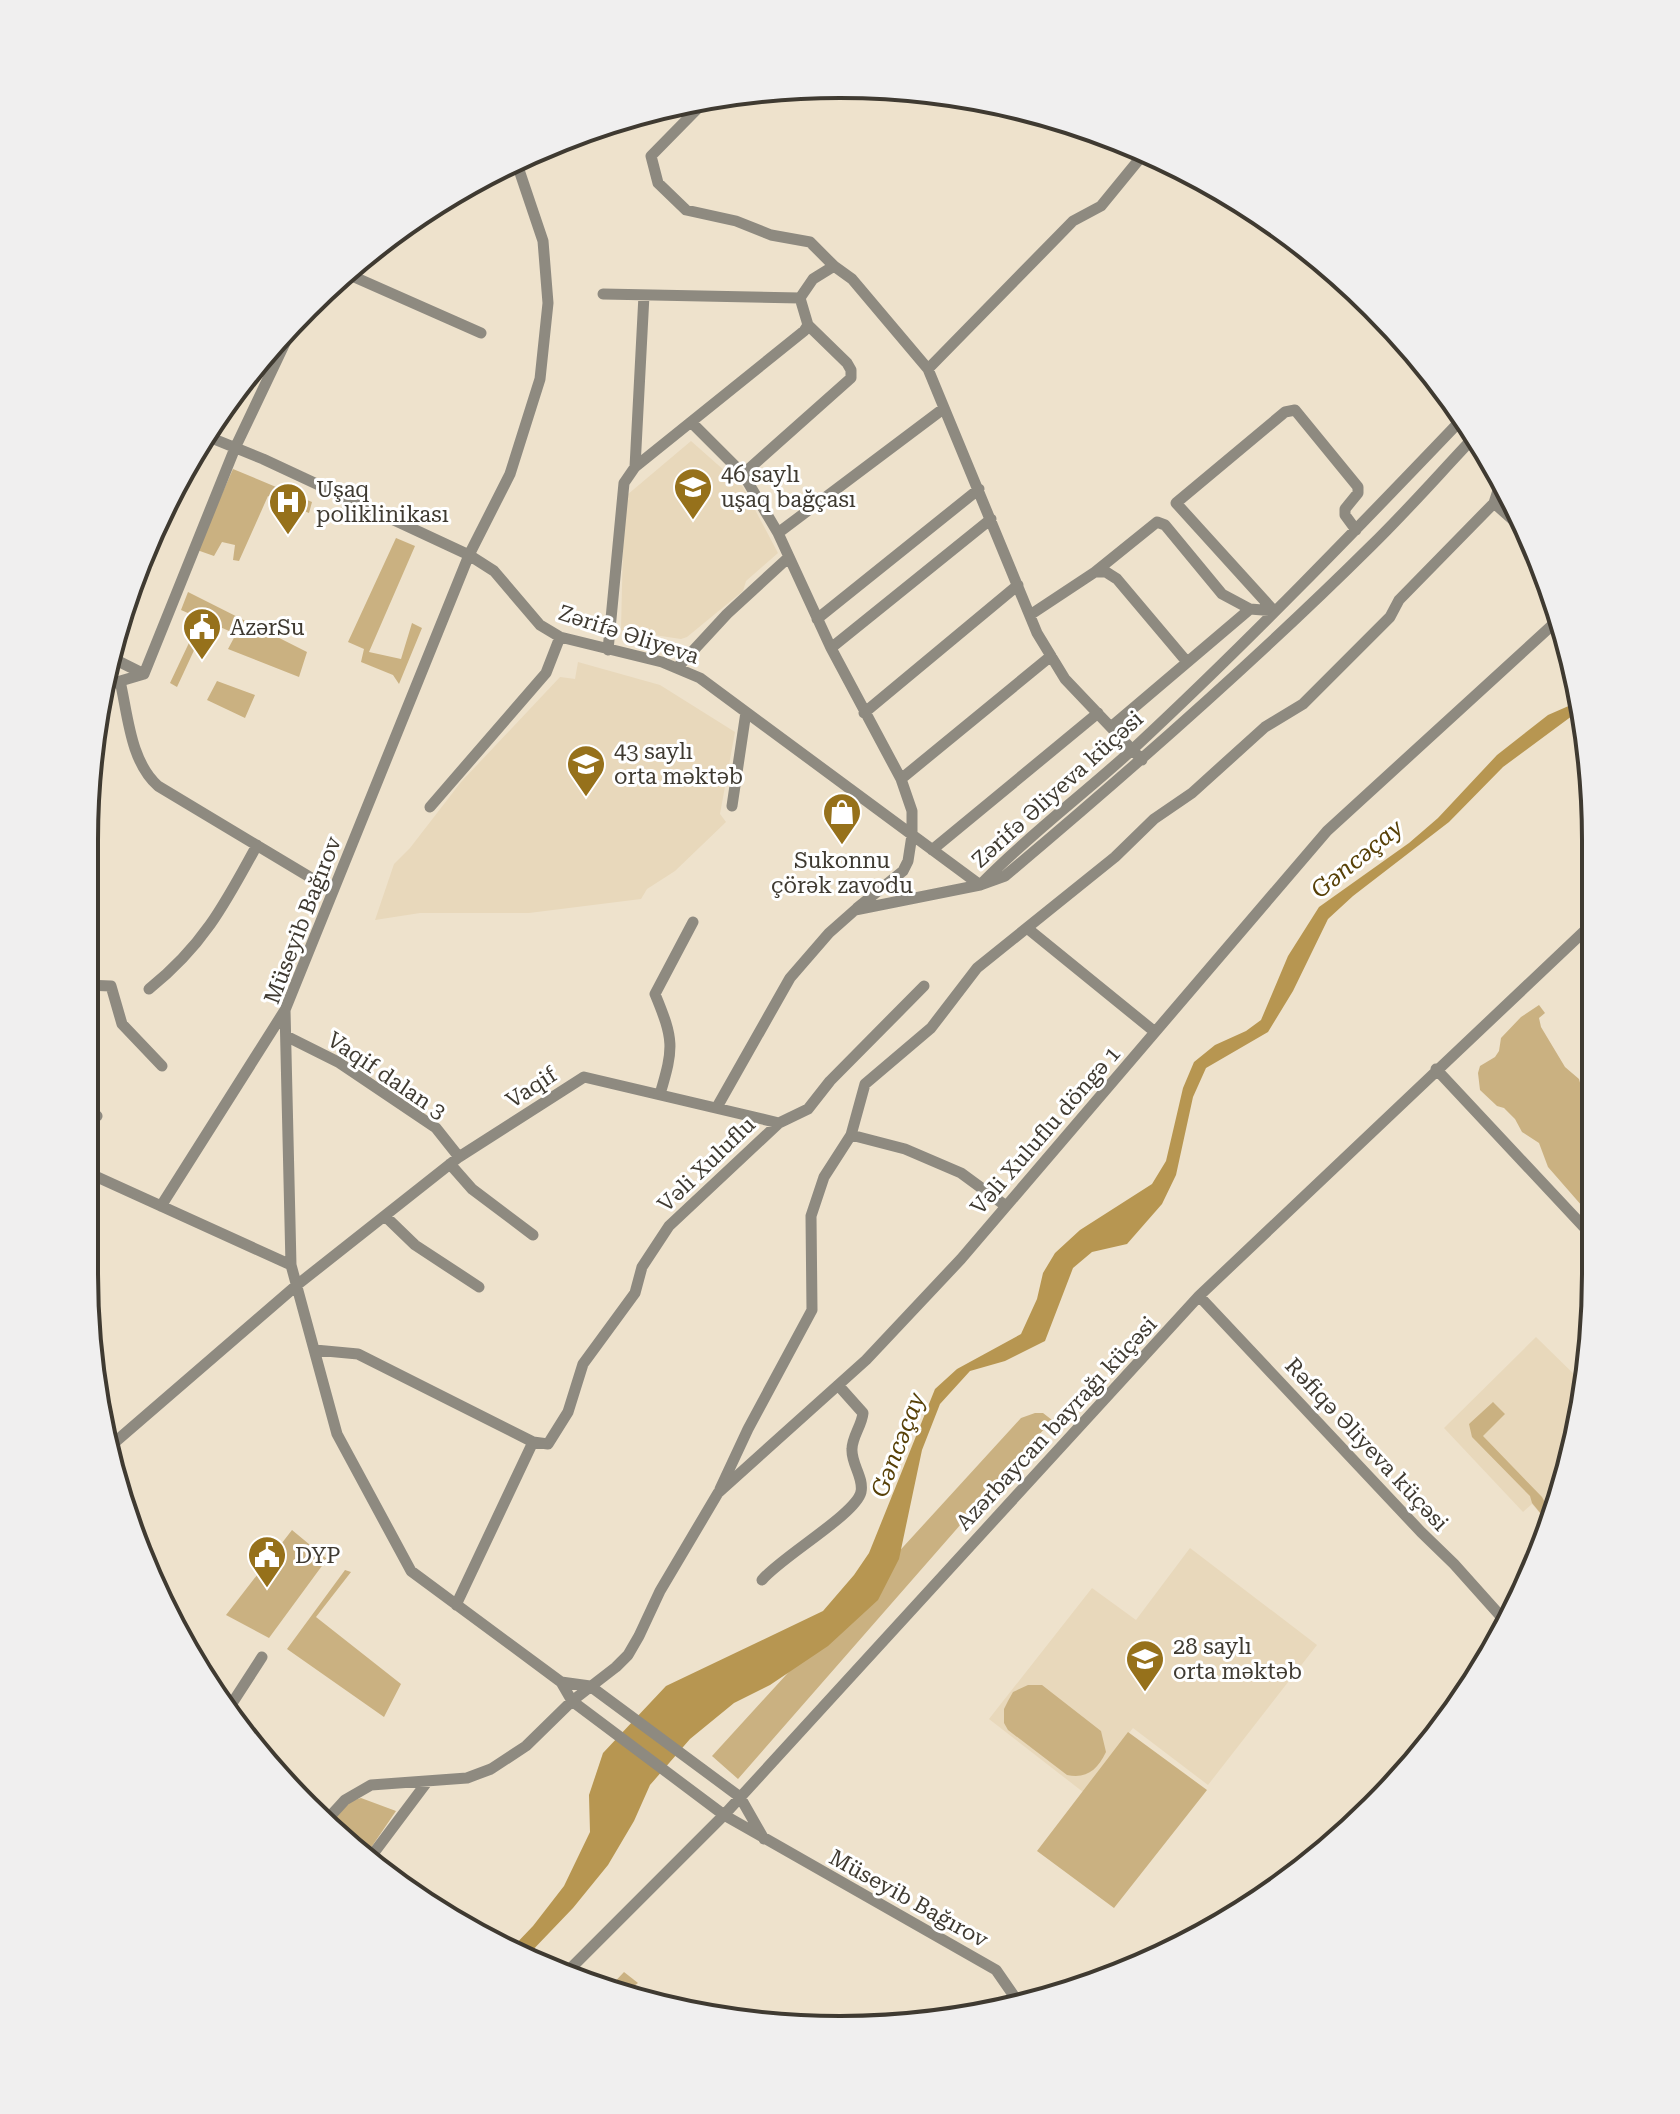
<svg xmlns="http://www.w3.org/2000/svg" width="1680" height="2114" font-family="'Roboto Serif',serif">
<style>
.built{fill:#e8d8bb}
.green{fill:#cab181}
.water{fill:#b79651}
.lines{fill:none;stroke-linecap:round;stroke-linejoin:round}
.minor{stroke:#8e8a80;stroke-width:11}
.labels{text-anchor:middle;stroke-width:6;stroke-linejoin:round;paint-order:stroke}
.poi-label{font-size:22px;fill:#3f3a31;stroke:#fff;text-anchor:start}
.street-label{font-size:22px;fill:#3f3a31;stroke:#fff}
.water-label{font-size:24px;font-style:italic;fill:#574007;stroke:#fff}
.rim{fill:none;stroke:#3f3a31;stroke-width:4}
</style>
<rect width="100%" height="100%" fill="#eee2cc"/>
<path class="built" d="M691,441L743,487L778,553L746,581L743,591L687,637L681,639L621,630L623,544L627,495Z
M578,662L660,685L735,732L720,814L726,822L675,871L647,889L641,899L529,913H420L375,920L394,864L410,848L461,782L560,677L575,679Z
M1536,1337L1585,1385L1582,1421L1550,1525L1532,1504L1523,1512L1444,1428Z
M1190,1548L1317,1645L1208,1785L1133,1728L1083,1792L989,1719L1092,1588L1136,1620Z"/>
<path class="green" d="M233,469L312,502L309,513L268,496L239,561L233,560L235,545L222,542L214,556L197,550Z
M396,538L415,546L369,652L401,659L412,623L422,628L399,684L393,675L361,662L364,649L348,642Z
M188,592L307,652L299,677L228,649L236,634L181,610Z
M196,628L203,631L177,687L170,683Z
M217,681L255,695L245,718L207,700Z
M1539,1005L1545,1013L1539,1018L1541,1027L1565,1067L1579,1079L1583,1094L1595,1103L1596,1222L1548,1167L1539,1143L1522,1132L1515,1119L1504,1108L1497,1106L1480,1090L1478,1073L1480,1066L1495,1057L1499,1051L1501,1038L1521,1017Z
M1493,1402L1505,1414L1483,1436L1542,1497L1548,1508L1546,1520L1532,1503L1530,1496L1472,1437L1469,1424Z
M1035,1413H1043L1052,1420L738,1779L712,1756L1021,1418Z
M292,1530L327,1559L269,1638L226,1615Z
M345,1570L351,1572L316,1617L401,1684L384,1717L287,1649Z
M1028,1685H1042L1101,1731L1106,1752C1097,1770 1087,1779 1067,1775L1008,1730L1004,1723V1709L1008,1701L1013,1692Z
M1128,1732L1207,1790L1114,1908L1037,1851Z
M361,1798L396,1811L366,1855L327,1825L347,1802Z
M624,1972L638,1983L622,1995L608,1989Z"/>
<path class="water" d="M1580,701L1581,713H1576L1503,767L1449,822L1353,896L1328,919L1293,991L1268,1032L1206,1068L1193,1097L1176,1175L1162,1204L1127,1244L1092,1252L1073,1268L1045,1341L1005,1361L970,1371L940,1404L922,1450L899,1559L878,1600L828,1646L770,1685L734,1703L690,1739L650,1785L634,1821L608,1865L573,1908L527,1956L511,1949L533,1926L564,1886L590,1832L589,1795L603,1753L666,1686L823,1611L854,1575L869,1553L935,1389L957,1369L1021,1334L1037,1299L1043,1273L1055,1253L1080,1230L1152,1184L1166,1161L1183,1088L1194,1062L1215,1045L1246,1031L1261,1020L1288,956L1319,907L1409,843L1438,818L1497,755L1548,715Z"/>
<g class="lines">
<path class="minor" d="M708,98L651,156L658,183L686,210L736,221L771,235L810,242L834,266
M516,161L543,241L548,303L540,379L510,474L469,555L285,1010L291,1265L337,1434L411,1571L561,1682L572,1701L724,1815L996,1970L1021,2006
M352,276L481,333
M603,294L800,298
M928,369L1073,221L1101,206L1146,151
M691,422L743,474L778,533L831,648L901,779L912,811V835L908,861L903,871L857,908
M204,435L263,459L469,555L494,571L540,625L560,637L662,662L700,678L980,885
M635,467L644,295
M743,474L851,378V370L847,363L808,325
M1502,478L1494,503L1522,528
M778,533L943,409
M1095,572L1157,522L1165,525L1222,594L1250,609L1274,611
M1274,611L1176,503L1285,412L1295,410L1358,487V493L1345,509V515L1356,530
M1030,615L1095,572H1106L1117,579L1187,662
M817,619L979,489
M831,648L991,519
M608,650L624,483L635,467L804,331L808,325L800,298L813,279L834,266L852,279L928,369L1037,633L1065,679L1142,760
M112,658L144,674
M678,667L727,614L789,557
M120,681C128,715 130,761 158,786L333,891
M107,685L144,674L235,448L295,322
M864,713L1018,585
M1111,727L1250,609
M901,779L1051,656
M732,806L746,712
M430,807L546,673L560,637
M932,850L1098,713
M983,882C1030,834 1084,794 1133,749C1247,643 1356,530 1463,418
M1027,928L1155,1032
M85,985L111,986L122,1024L162,1066
M149,989C203,946 225,904 257,845
M286,1036L338,1062L436,1128L459,1157
M1436,1069L1596,1240
M660,1094C674,1047 674,1040 655,994L693,922
M717,1107L790,978L829,933L855,910L980,885L1005,876C1131,770 1254,662 1371,546C1407,511 1441,472 1476,435
M85,1112L97,1116
M779,1123L808,1109L830,1081L924,986
M851,1135L905,1149L961,1173L1006,1206
M450,1164L472,1189L533,1235
M84,1171L291,1265
M161,1206L285,1010
M385,1216L415,1245L479,1287
M1199,1296L1421,1532L1454,1564L1505,1621
M315,1350L358,1354L533,1442
M107,1449L297,1285L459,1157L584,1077L779,1123L669,1226L642,1267L635,1293L583,1364L568,1412L548,1444L533,1442L456,1605
M720,1489L748,1429L812,1310L811,1216L824,1177L851,1135L865,1084L931,1028L977,968L1115,857L1154,819L1192,793L1265,727L1303,704L1390,617L1399,600L1494,503
M762,1580C781,1557 856,1514 861,1492C864,1477 851,1464 852,1449C852,1437 862,1425 863,1413L838,1385
M561,1682L590,1686L740,1797L764,1839
M229,1708L262,1657
M324,1823L345,1800L371,1785L467,1778L491,1769L526,1746L572,1701L616,1667L628,1655L639,1636L660,1591L718,1493L866,1360L961,1259L1327,831L1560,618
M370,1858L427,1782
M567,1972L724,1815L1199,1296L1595,921"/>
</g>
<defs>
<symbol id="school-pin" viewBox="-11 -11 22 30"><path d="M0 17L-7.5 6A9.5 9.5 0 1 1 7.5 6Z" fill="#96711b" stroke="#fff"/><path d="M0-5L7-2L0 1L-7-2ZM-4 1L0 2.5L4 1V4Q0 6-4 4Z" fill="#fff"/></symbol>
<symbol id="hospital-pin" viewBox="-11 -11 22 30"><path d="M0 17L-7.5 6A9.5 9.5 0 1 1 7.5 6Z" fill="#96711b" stroke="#fff"/><path d="M-5-5h3v3.5h4V-5h3V5h-3V1.5h-4V5h-3Z" fill="#fff"/></symbol>
<symbol id="civic-pin" viewBox="-11 -11 22 30"><path d="M0 17L-7.5 6A9.5 9.5 0 1 1 7.5 6Z" fill="#96711b" stroke="#fff"/><path d="M-.6-6.5H3V-4.5H.6V-3L4-1V1h2V6H-6V1h2V-1L-.6-3ZM-1.2 2.5V6h2.4V2.5Z" fill="#fff"/></symbol>
<symbol id="shop-pin" viewBox="-11 -11 22 30"><path d="M0 17L-7.5 6A9.5 9.5 0 1 1 7.5 6Z" fill="#96711b" stroke="#fff"/><path d="M-5-2.5h2.3a2.7 3.5 0 0 1 5.4 0H5L5.5 6h-11ZM-1.5-2.5h3a1.5 2.3 0 0 0-3 0Z" fill="#fff"/></symbol>
</defs>
<g fill-rule="evenodd">
<use href="#school-pin" x="671" y="465" width="44" height="60"/>
<use href="#hospital-pin" x="266" y="480" width="44" height="60"/>
<use href="#civic-pin" x="180" y="605" width="44" height="60"/>
<use href="#school-pin" x="564" y="742" width="44" height="60"/>
<use href="#shop-pin" x="820" y="790" width="44" height="60"/>
<use href="#civic-pin" x="245" y="1533" width="44" height="60"/>
<use href="#school-pin" x="1123" y="1637" width="44" height="60"/>
</g>
<g class="labels">
<g class="poi-label">
<text x="721" y="482">46 saylı<tspan x="721" dy="25">uşaq bağçası</tspan></text>
<text x="316" y="497">Uşaq<tspan x="316" dy="25">poliklinikası</tspan></text>
<text x="230" y="635">AzərSu</text>
<text x="614" y="759">43 saylı<tspan x="614" dy="25">orta məktəb</tspan></text>
<text x="842" y="868" text-anchor="middle">Sukonnu<tspan x="842" dy="25">çörək zavodu</tspan></text>
<text x="295" y="1563">DYP</text>
<text x="1173" y="1654">28 saylı<tspan x="1173" dy="25">orta məktəb</tspan></text>
</g>
<g class="street-label">
<text transform="translate(629 634) rotate(18)" y="8">Zərifə Əliyeva</text>
<text transform="translate(1057 789) rotate(-42)" y="8">Zərifə Əliyeva küçəsi</text>
<text transform="translate(302 920) rotate(-69)" y="8">Müseyib Bağırov</text>
<text transform="translate(387 1075) rotate(34)" y="8">Vaqif dalan 3</text>
<text transform="translate(531 1087) rotate(-33)" y="8">Vaqif</text>
<text transform="translate(1045 1130) rotate(-49)" y="8">Vəli Xuluflu döngə 1</text>
<text transform="translate(706 1164) rotate(-44)" y="8">Vəli Xuluflu</text>
<text transform="translate(1056 1423) rotate(-47)" y="8">Azərbaycan bayrağı küçəsi</text>
<text transform="translate(1367 1444) rotate(47)" y="8">Rəfiqə Əliyeva küçəsi</text>
<text transform="translate(909 1898) rotate(29)" y="8">Müseyib Bağırov</text>
</g>
<g class="water-label">
<text transform="translate(1357 859) rotate(-39)" y="8">Gəncəçay</text>
<text transform="translate(898 1445) rotate(-69)" y="8">Gəncəçay</text>
</g>
</g>
<path d="M0 0H1680V2114H0ZM840 98H840A742 742 0 0 1 1582 840V1274A742 742 0 0 1 840 2016H840A742 742 0 0 1 98 1274V840A742 742 0 0 1 840 98Z" fill="#f0efef" fill-rule="evenodd"/>
<path class="rim" d="M840 98H840A742 742 0 0 1 1582 840V1274A742 742 0 0 1 840 2016H840A742 742 0 0 1 98 1274V840A742 742 0 0 1 840 98Z"/>
</svg>
